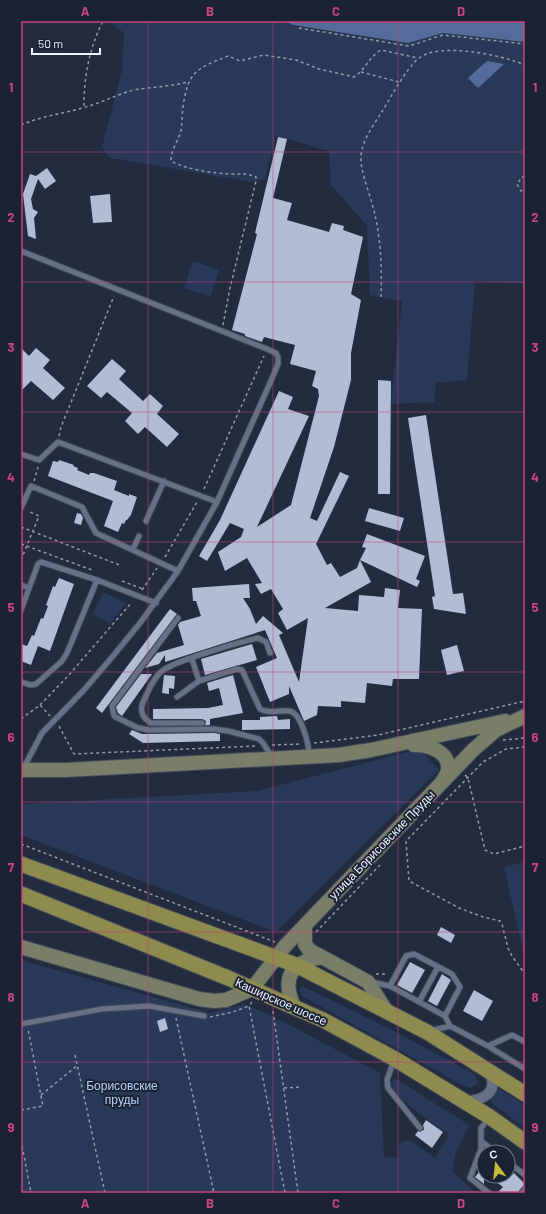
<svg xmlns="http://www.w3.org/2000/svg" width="546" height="1214" font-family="Barlow,sans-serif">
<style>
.green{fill:#293959}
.water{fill:#546c99}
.building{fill:#b1bdd4}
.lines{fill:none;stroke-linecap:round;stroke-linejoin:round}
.lane-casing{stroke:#424a59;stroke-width:7}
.street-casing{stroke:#424a59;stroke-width:12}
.secondary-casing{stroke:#424a59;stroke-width:16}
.primary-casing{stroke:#424a59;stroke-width:17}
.path{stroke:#939aa7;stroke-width:1.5;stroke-dasharray:3 3;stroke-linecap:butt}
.lane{stroke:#667185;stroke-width:5}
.street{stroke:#667185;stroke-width:10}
.secondary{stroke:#7a7e69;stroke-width:14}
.primary{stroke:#8d8b4d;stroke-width:15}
.grid{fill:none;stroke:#cb447b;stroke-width:1;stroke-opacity:0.55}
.labels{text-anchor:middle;stroke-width:4;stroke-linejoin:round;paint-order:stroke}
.street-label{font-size:12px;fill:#eff4fd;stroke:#1a2234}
.park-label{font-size:12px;fill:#b8cff9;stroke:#1a2234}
.neatline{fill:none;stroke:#cb447b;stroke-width:1.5}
.grid-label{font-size:13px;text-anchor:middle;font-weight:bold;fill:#cb447b}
</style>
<rect width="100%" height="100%" fill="#232c3e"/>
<path class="green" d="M108,21H284L293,26L408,43L443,33L525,42V284L475,281L467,380L436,383L434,402L391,404L402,301L370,295L367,226L331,185L329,151L276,136L265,179L252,182L110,158L102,147L122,70L124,33Z
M193,261L219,270L211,296L184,288Z
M103,592L126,603L110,624L93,614Z
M419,749L439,770L276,932L21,835V804L257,791Z
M525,862V959L504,867Z
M21,960L210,1013L245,1004L282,1021L380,1073L384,1158L399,1157V1143L410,1140L435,1158L449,1134C430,1121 400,1104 391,1083L394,1079L398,1080L469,1125L455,1155L453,1172L476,1193H21Z
M302,986L386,1027L475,1074L478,1083L471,1088L464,1086L302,996L299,990Z
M498,1088L525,1106V1128L490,1102Z"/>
<path class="water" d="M284,21H525V42L443,33L408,43L293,25Z
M487,61L504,64L478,88L468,78Z"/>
<path class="building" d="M278,137L287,139L273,198L292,203L287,220L329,232L332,223L344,226L343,230L363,237L351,294L361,300L351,353V380L334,447L310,518L317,521L340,472L349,476L316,544L327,565L331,563L340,577L357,568L360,560L371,582L325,608L358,611L359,595L384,597L385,588L400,590L398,608L422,609L419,679H393L392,686L367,683L365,703L341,701V707L318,706L317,715L304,721L289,686V694L270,702L256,667L277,658L265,630L165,662V655L159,664L145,668L157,653L184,645L178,625L180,622L201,616L196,601H193L192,588L249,584L250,598H243L250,609L256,624L263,616L283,633L279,635L299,682L308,618L287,630L278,613L283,609L271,589L261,594L255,584L262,583L247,558L225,571L218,552L241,537L244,529L230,523L207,561L199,556L220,520L279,391L293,397L288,409L309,416L257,527L291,505L319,396L318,389L312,386L316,371L290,364L295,345L264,337L262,342L245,336V334L232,330L257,234L255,233Z
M47,168L56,181L45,189L38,179L31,199L33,209L38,212L34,218L36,239L28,236L23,194L30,174L36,176Z
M110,194L112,222L93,223L90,196Z
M21,348L29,356L36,348L50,360L43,368L65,388L53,400L31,381L21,391Z
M112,359L126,371L119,379L143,401L150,394L163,406L157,414L179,434L167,447L145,427L138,434L125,421L132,413L107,392L101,398L87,386Z
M378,380L391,381L390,494H378Z
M426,415L453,594L463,593L466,614L434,609L432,597L435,596L408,418Z
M59,460L74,465L73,466L78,468L77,470L89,475L90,473H94L117,481L114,490L129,496V494L137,497L131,515L127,520H126L124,524L122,523L118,532L104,526L113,501L48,476L53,461L58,462Z
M369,508L404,518L400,531L365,521Z
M77,513L81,514L83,518L81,525L74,523Z
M367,534L425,556L416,579L420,581L417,587L360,560L366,548L362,547Z
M59,578L74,584L50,651L38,646L31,665L21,661V644L27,646L32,635L34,636L41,618L43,619L48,606L46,605L53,586L55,587Z
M170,609L177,614L102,713L96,708Z
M252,644L257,660L205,675L201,659Z
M457,645L464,671L447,675L441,650Z
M141,674H152L122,716L118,713L116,707Z
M164,675L175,676L174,689L169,688V694L162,693Z
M233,675L243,713L210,719V725H205L206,721L202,719H153V709L208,708L223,705L219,688L209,691L207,683Z
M277,716L278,720L290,719V729L242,730V720H260V717Z
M132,730L142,734L214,733L220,734V741L143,743L129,734Z
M441,927L455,935L451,943L437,935Z
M410,962L425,970L412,993L397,985Z
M442,974L451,980L437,1006L428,1001Z
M474,990L493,1001L482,1021L463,1011Z
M165,1018L168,1029L160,1032L157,1021Z
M426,1120L443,1132L432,1148L415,1135L418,1131L424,1130L423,1125Z
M484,1166V1184L475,1177Z
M514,1173L525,1184L517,1193H497L503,1187L489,1176H504L508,1179Z"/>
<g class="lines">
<defs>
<path id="lane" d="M21,251L267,349L276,353L278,357V364L270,383L217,502L178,571L140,623L113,656L84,690L42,733L23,769
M21,454L39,460L58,442L217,502
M21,508L31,486L82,507L96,533L178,571
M146,521L164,481
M133,549L139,536
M97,580L156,603
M21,585L29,588
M21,610L38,564L41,562L97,580L67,653L62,661L36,684L31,685L21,682
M178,618L112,706L114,716L138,728L149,730L214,729L228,731L259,739L263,743L272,757
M192,659L199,681
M177,697L199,681L237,669L242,670L260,709C268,714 279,710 289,711C301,712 309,745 309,755
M202,723H151C142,718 139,709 144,700C149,690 153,678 162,671C174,661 240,642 258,638L266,642L270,653
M371,982L390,986L445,1016L450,1026
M390,986L406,956L414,954L452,974L460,987L445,1016
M419,1002L438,967
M21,1024L102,1009L149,1006L204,1016
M430,1031L450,1026L488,1046L512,1035L525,1042
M488,1046L525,1069
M394,1060L387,1080L388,1088L420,1128
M481,1141L495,1152
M508,1162L525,1175
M489,1193L470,1178L481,1149V1128L489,1118
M522,1193L525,1189"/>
<path id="street" d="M463,1101C483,1101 500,1093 489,1071"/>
<path id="secondary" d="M414,745C428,745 450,751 448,770C447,774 444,779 442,782
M21,770H66L339,755L371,750L505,721
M305,925V944L309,950L368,982L385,1009
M21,947L199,999L214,1001L226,1000L252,989L285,946L473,750L496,730L525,716
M294,1006C281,978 291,962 322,957"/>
<path id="primary" d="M21,864L296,965L427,1032L525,1094
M21,894L228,978L323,1020L395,1059L490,1117L525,1142"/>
</defs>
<use href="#lane" class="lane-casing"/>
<use href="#street" class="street-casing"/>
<use href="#secondary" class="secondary-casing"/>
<use href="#primary" class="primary-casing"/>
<path class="path" d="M299,28L409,46L443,35L525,44
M361,72L399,82
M84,106C84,77 89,50 102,23
M21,125C44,115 69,113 92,105C108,100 122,92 139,89C156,87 172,86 188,82
M525,177H522L517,184L521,191H525
M525,216V223
M381,297C382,271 381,241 375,215C372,200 361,173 361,160C360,142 374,125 383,110C391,97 407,67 419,58C440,42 502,55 525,65
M223,325L230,288L256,181V177C247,173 240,174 231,174C213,173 187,170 171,161C171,150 178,141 181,131C182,123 182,115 183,107C188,71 196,69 228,56L240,61L264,55L296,60L319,69L354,77C365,70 369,57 381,50L418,58
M59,436L61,427L114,296
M34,481L38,467
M204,489L264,356
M21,527L122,566
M21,544L92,570
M165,557L197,502
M21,560L39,516L28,511
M122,581L143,589
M142,590L157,568
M40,705L68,676L132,602
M21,719L40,705L50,716
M59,726L74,754L255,746
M503,740L525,738
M314,743L378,735L525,701
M272,745L301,744
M525,747L506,749L483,762L406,841L409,881L459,908L483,917L500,921L502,924L508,948L512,956L525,974
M465,775L468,778L485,850L494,854L525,846
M21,844L275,942
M316,932L380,865
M376,974H384L386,977
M252,1002L249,1006L285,1193
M273,1011L298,1193
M210,1017L233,1012L249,1006
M176,1018L214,1193
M75,1055L105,1193
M284,1088L302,1087
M41,1095L78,1065
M21,1110L43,1106L28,1029
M21,1140L31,1193
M24,1193L31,1192"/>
<use href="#lane" class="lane"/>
<use href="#street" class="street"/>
<use href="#secondary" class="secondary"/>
<use href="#primary" class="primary"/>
</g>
<path class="grid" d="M148,21V1193M273,21V1193M398,21V1193M21,152H525M21,282H525M21,412H525M21,542H525M21,672H525M21,802H525M21,932H525M21,1062H525"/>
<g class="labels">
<g class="street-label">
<text transform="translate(382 845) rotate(-46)" y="4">улица Борисовские Пруды</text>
<text transform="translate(281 1002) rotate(24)" y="4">Каширское шоссе</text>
</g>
<g class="park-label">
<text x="122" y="1090">Борисовские<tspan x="122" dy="14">пруды</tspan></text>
</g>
</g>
<rect width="546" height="1214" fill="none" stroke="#1a2234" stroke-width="44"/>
<g transform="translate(496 1164) rotate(345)"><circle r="19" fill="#1a2234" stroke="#6f7684"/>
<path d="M0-3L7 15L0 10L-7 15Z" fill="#c7bb3c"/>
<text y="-6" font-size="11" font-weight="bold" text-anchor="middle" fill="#eff4fd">С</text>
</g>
<path d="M32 48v6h68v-6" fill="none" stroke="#eff4fd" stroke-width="2"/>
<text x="38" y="48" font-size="12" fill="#eff4fd" stroke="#1a2234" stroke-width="3" paint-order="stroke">50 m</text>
<rect x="22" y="22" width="502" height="1170" class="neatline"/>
<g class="grid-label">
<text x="85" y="16">A</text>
<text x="210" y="16">B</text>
<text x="336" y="16">C</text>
<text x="461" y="16">D</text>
<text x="11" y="92">1</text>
<text x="535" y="92">1</text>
<text x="11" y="222">2</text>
<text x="535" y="222">2</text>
<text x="11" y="352">3</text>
<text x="535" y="352">3</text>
<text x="11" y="482">4</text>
<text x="535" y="482">4</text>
<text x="11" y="612">5</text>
<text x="535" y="612">5</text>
<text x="11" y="742">6</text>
<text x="535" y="742">6</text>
<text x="11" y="872">7</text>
<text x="535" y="872">7</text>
<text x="11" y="1002">8</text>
<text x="535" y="1002">8</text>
<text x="11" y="1132">9</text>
<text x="535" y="1132">9</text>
<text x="85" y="1208">A</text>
<text x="210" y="1208">B</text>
<text x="336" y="1208">C</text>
<text x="461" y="1208">D</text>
</g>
</svg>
